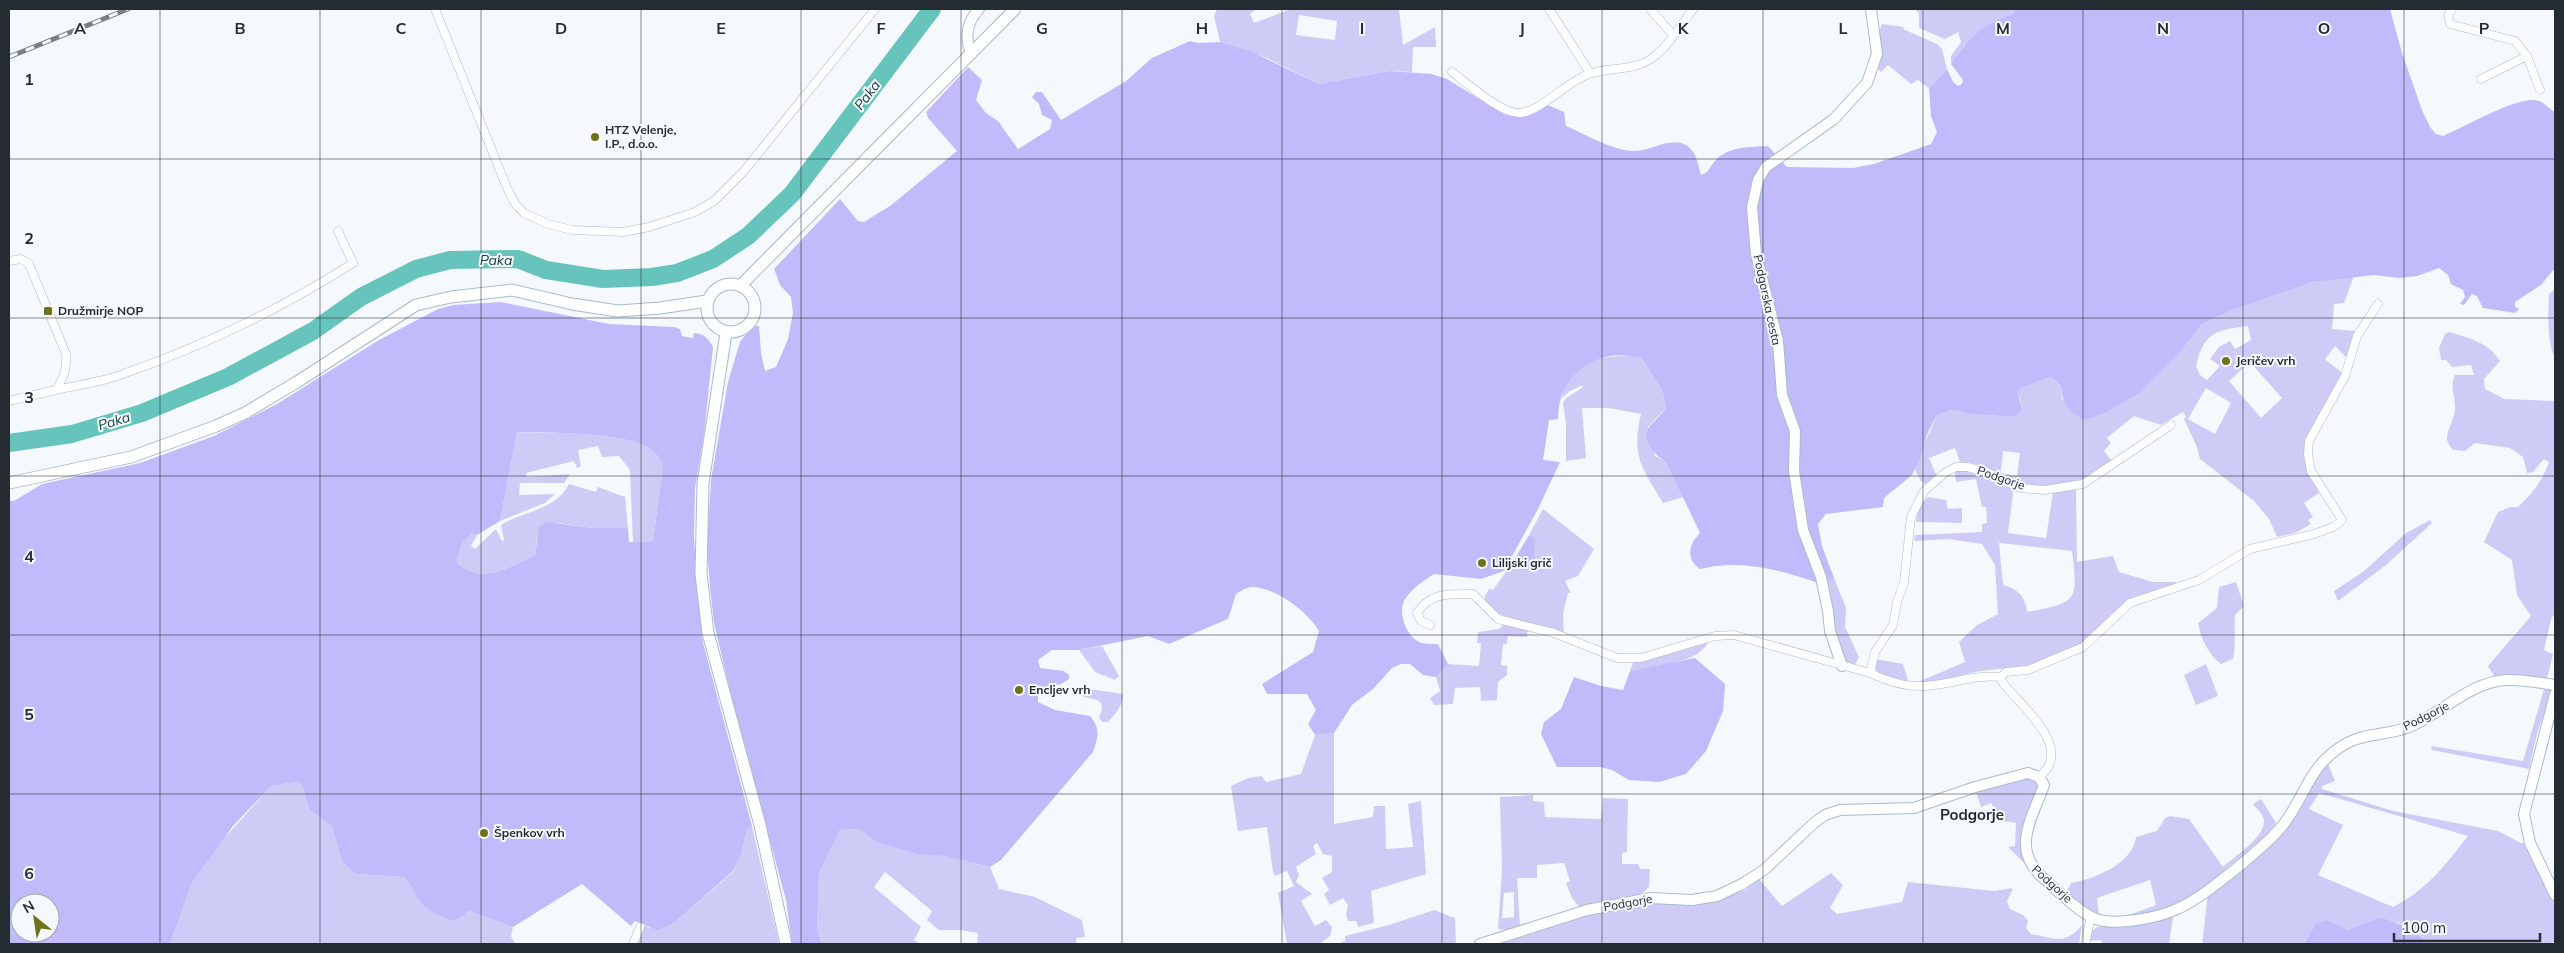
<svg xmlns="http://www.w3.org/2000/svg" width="2564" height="953" font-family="Mulish,sans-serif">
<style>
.green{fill:#cfcbf7;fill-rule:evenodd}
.forest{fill:#c2bbfb;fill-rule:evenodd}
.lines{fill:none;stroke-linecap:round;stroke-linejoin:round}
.river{stroke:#67c4bd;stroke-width:18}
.minor-casing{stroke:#a8bccb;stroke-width:9}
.tertiary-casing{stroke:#a8bccb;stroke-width:12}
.secondary-casing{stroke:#a8bccb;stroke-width:13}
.minor{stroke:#fff;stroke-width:8}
.tertiary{stroke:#fff;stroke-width:10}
.secondary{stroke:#fff;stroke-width:11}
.rail-casing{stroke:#798085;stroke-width:5}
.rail{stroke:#f5f9fd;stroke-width:3;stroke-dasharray:9;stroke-linecap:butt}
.grid{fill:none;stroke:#242c32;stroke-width:1;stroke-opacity:0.55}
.poi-dot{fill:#6c731a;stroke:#f5f9fd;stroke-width:2}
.labels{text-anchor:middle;stroke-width:4;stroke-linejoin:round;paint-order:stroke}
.poi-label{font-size:12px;font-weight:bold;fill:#242c32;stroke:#f5f9fd;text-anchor:start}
.street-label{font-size:12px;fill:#242c32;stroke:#f5f9fd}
.water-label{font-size:14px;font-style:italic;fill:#15403d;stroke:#f5f9fd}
.quarter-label{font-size:15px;font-weight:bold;fill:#242c32;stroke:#f5f9fd}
.grid-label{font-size:16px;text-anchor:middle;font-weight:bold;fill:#242c32;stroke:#f5f9fd;stroke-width:4;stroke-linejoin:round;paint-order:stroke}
</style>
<rect width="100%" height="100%" fill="#f5f9fd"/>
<path class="green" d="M1217,9H1257L1250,14L1254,23L1291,9H1399L1403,45L1435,27L1436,47H1413L1412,72L1389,71L1319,84L1267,58L1220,42L1214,16ZM1299,15L1337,21L1335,40L1296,35Z
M1917,9H2014L2016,13L1964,46L1951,64V56L1961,42L1958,32L1945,39L1919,28V13L1916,11Z
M1882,24L1904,27L1903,29L1937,44L1942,49L1947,69L1929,88L1918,80L1911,84L1888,65L1881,72L1877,68C1885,54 1875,38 1882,24Z
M2354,276L2344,303L2334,304L2332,329L2356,331L2347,358L2335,346L2325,359L2342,373L2333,394L2311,432L2312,479L2319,493L2304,503L2313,517L2308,520L2311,524L2295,533L2277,537L2269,519L2254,501L2200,459L2197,447L2184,419L2186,417L2183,412L2161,425L2134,416L2107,438L2111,443L2104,451L2112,461C2078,486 2052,495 2011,481C1993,474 1978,465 1960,462L1955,448L1929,458L1937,477L1928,486L1921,481L1914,468L1937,415L1952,410L1971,414L2015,417L2021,402L2018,394L2021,388L2051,377L2061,386L2062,400L2182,350L2202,324L2233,310L2313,282ZM2248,326L2251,340L2235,349L2230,341L2219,347L2210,359L2220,366L2207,380L2200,375L2196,366C2204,332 2216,330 2248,326ZM2250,362L2282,398L2261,418L2229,381ZM2206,388L2231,403L2215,434L2188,419ZM2003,451L2020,453L2017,476L2001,473Z
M2555,289V358C2547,344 2548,311 2549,294Z
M2449,332C2469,338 2488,342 2500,361L2484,379L2485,389L2504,399L2555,401V613L2551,619L2544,650L2553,654L2547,679L2494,676L2488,666L2531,616L2517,595L2512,560L2484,542L2498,512L2510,507H2518C2532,493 2542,482 2549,462L2544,459L2533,472L2527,473L2523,457L2510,448L2475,443L2465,451L2453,450C2451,447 2448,444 2447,440C2446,431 2454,420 2455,410C2456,395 2449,390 2455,375H2474L2471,365L2452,367L2446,360H2441L2439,348L2445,334Z
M1630,355L1641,358L1662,390L1666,408L1648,427L1655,456L1666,462L1684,497L1663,503C1642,467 1631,457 1641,414L1609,408H1582L1586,458L1566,461V423L1563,403L1566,398L1582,388L1583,385L1570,391L1562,398C1564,384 1577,366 1590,361C1601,356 1618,357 1630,355Z
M517,432C547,433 633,431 654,452C657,455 660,460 663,464L653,542H633L630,470L619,456L602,457L598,446L578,450L581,466L577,468L574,461L526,473L527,477L570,474L564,483H520L519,495L555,494L545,503L500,521Z
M1973,470L2014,486L2008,533L2046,538L2053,492L2076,489L2077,562L2113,556L2119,572L2153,582H2175L2177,586L2128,601L2084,644L2036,665L1980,671L1924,684L1916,683L1965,662L1959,642L1977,625L1998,614L1995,565L1982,544L1948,539L1914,541L1915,535L1982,532V524L1987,523L1986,507H1982L1976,479L1956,482L1955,471ZM1999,543L2072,551C2078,601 2078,603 2027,612C2026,597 2017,588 2003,585Z
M569,484L596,492L598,487L625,497L628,528H593L558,523L537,538L535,555C510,567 480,586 457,562L462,543L472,534L477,535L471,546L475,549L496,529L502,541L504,540L501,525C525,510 555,511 569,484Z
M1928,497L1946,500L1948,509L1962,508V523L1916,522L1918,507Z
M1543,509L1594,549L1578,576L1565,581L1571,593H1568L1563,613L1564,634C1556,632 1549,628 1542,626C1520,620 1501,620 1485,603V596L1489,589L1493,590L1511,565L1523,571L1536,561L1534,553V539L1529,535Z
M2430,520L2432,523L2386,565L2338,601L2334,591L2363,572L2406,533Z
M1834,578L1846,608L1845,627L1859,657L1855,665H1847L1830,633L1819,586Z
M2236,582L2244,606L2235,615C2234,630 2236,645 2233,659L2221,664C2208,654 2201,639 2198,623L2217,608L2219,587Z
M1503,625L1528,627L1527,637L1508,636L1507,644H1503L1501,665L1507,666V675L1498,682L1497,700L1481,701L1480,687L1455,688L1453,704L1434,705L1430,698L1440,691L1436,677L1448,664L1479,666L1481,643H1477L1478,632L1499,629Z
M1710,638C1702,664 1654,666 1630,671L1633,662Z
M1102,646L1119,676L1115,680L1095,672L1079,650Z
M1875,659L1903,664L1909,683L1880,675L1874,667Z
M2206,664L2218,696L2196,705L2184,675Z
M2545,686L2550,687L2552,690L2537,734L2529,769L2432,750L2431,746L2523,761Z
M1083,688L1123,694C1124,704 1115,715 1108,722H1102L1099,717C1109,695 1091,702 1078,694V690Z
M1334,733V824L1373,817L1374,806H1385L1386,849L1413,847L1408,804L1421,801L1426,874L1371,891L1374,923L1358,927L1356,921H1348L1346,915L1348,905L1343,898L1330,905L1324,894L1329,890L1322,878L1332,872V856L1323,854L1317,843L1313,846L1316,854L1296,867L1299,875L1296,882L1312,894L1301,901L1315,926L1326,920L1332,927L1330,936L1320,944H1287L1278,893L1294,886L1287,871L1275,876L1273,872L1267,827L1238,831L1231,786L1248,778L1262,776L1266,782L1301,774L1315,735Z
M2326,759L2335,781L2322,786V789L2393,811L2498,831L2521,843L2526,842L2535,867L2555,903V941L2550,944H2430L2419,934L2399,923L2380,917L2348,930L2315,925L2304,944H2202L2208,893L2287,826L2303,804ZM2319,793L2468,836C2444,866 2428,889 2393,907L2318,875L2343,825L2309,809Z
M2027,776L2034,778L2039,785C2036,794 2035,804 2032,812C2022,840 2013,837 2029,868L2008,847L2015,846L2016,823L2003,821L1991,803L1981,807L1976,792Z
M296,782L302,785L309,809L332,827L342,862L355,874L404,877L410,882L420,902L466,914L470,911L513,927L511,936L515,944H170L192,883L221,842L271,786Z
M1533,795V801L1544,802L1545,817L1601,819L1603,798L1628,799L1627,852L1622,853V864H1638L1640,869H1650L1649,887L1643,893L1580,908L1572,898L1566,883L1570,881L1564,863L1537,865V878H1517L1520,926L1505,930L1498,929L1502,869L1500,797ZM1514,892V917L1502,918L1504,893Z
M2261,799L2276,823L2267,835L2191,898L2176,907L2118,919L2156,905L2150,880L2097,898L2099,916L2066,893L2071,883C2094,879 2133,864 2136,837L2157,831L2165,818L2170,816L2189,819L2223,867C2234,857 2271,833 2263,817C2261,812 2256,808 2253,804Z
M752,826L779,944H638L645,925L650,928L674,923L733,872L741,855L747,829Z
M859,829C887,849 911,851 944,856C959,859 975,864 990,867L999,889L1035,897L1082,920L1085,937L1076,938V944H977L978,933L961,930H939L927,920L932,911L885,872L874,887L921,927L914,940L920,944H822L817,931L819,873L840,830Z
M1831,873L1843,885L1830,908L1837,914L1902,902L1908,882L1994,891L2013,888L2007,901L2010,909L2023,915L2028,920L2026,928L2031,934C2055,937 2063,947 2082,925L2079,944H1489L1589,913L1644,903L1717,900L1745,890L1759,879L1782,906Z
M1434,910L1455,918L1456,944H1337L1345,941V936L1389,925Z
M2173,917L2169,944H2103L2101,940L2088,941L2091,932L2097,927L2129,925Z"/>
<path class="forest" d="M2014,9H2390L2402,53L2422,110L2430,127L2436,134L2443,136C2463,128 2520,94 2539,101C2545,103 2549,109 2555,112V268L2541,285L2515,302V307L2519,309L2515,313L2483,308L2477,296L2472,294L2464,305L2460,304L2465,297L2463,290L2451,284L2448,275L2439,268L2417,276L2399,278L2374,275L2313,282L2233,310L2202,324L2182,350L2139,393L2107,412L2085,420C2069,412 2062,404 2061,386L2051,377L2021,388L2018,394L2022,410L2015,417L1971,414L1952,410L1937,415L1928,432L1921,456L1912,475L1884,498L1883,507L1826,514L1818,524L1822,546L1834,578L1819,586L1815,582C1778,569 1739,559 1700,569C1685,559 1689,544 1700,533L1666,462C1656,456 1639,439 1650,426C1655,420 1661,415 1666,408L1662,390L1641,358C1597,346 1558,374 1558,419L1549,420L1543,460L1560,462L1539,507L1504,571L1481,579L1434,574C1424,580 1407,592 1403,604C1399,616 1407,636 1419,642C1424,644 1433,644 1438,644L1448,664L1436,677L1423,675L1410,664H1401L1392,668L1373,689L1352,705L1334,733L1315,735L1308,724L1316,710L1307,694H1267L1262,684L1313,652L1319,631C1308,612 1277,589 1254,587C1249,586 1241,591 1236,594L1228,619L1169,644L1148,636L1079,650H1052L1038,660L1040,668L1064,671L1069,675V679L1061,684L1038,690V702L1055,710L1090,716C1101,729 1098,737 1093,752L1001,860L990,867L944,856L918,854L877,842L859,829L840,830L819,873L817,931L822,944H792L786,900L735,712L714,623L710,587L707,547L711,480L728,382L740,342L752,326H759L761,353L765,371L776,367L788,339L793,313L791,297L780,285L774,269L840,199L858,221L864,222L890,206L957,151L928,118L926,112L968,67L982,80L976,100L986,113L998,121L1018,149L1050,129L1052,120L1042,115L1039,104L1032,97L1036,92H1042L1061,120L1126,81L1152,58L1190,41L1198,43L1220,42L1250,51L1319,84L1389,71L1432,74L1447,79L1506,115L1521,116L1545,104L1564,112L1566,126C1584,134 1614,151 1634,151C1654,151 1679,130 1694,153C1697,159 1699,168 1701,175C1709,173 1709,167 1715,161C1728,146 1750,147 1768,146L1787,167L1853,168L1874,164L1931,144L1937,132L1931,116L1929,88L1947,69L1953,82L1958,86L1962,84L1963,80L1951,64C1972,35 1981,25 2015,13Z
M501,302L609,324L674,327L680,329L682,336L693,338L694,333C705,334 708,338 713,347L704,434L695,488L694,538L698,596L703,643L752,826L747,829L741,855L733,871L674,923L657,930L635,921L631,926L582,884L513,927L470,911L454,921C441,916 427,912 419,900C414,892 412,884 404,877L355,874L342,862L332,827L309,809L302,785L296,782L271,786L233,826L192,883L170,944H9V501H14L42,484L140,463L214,436L277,404L379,340L438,309L453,305ZM517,432C547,433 633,431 654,452C657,455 660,460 663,464L653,542H629L628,528H593L547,522L539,527L535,555C510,567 480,586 457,562L462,543L472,534L477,535L500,521ZM20,903H50V933H20Z
M1529,535L1535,539L1534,553L1536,561L1533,567L1523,571L1511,565Z
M1695,658L1725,684L1723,711L1706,751L1686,774L1659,782L1629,780L1612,770L1600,767H1557L1541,734L1544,722L1561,709L1574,677L1601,686L1623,690L1630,671Z
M2380,917C2400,923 2415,930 2430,944H2304L2315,925L2325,920L2348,930Z"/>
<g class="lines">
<path class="river" d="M9,443L72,434L142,413L228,377L313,331L361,297L416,269L450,260L518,259L546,270L603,279L652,277L677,273L713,259L748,236L792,194L932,9"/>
<defs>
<path id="minor" d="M435,9L507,188L516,205L524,213L548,224L572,230L623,232L649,227L695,212L714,201L744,171L875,9
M1549,9L1590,73
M1650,9L1673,35
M2452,9L2448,15L2450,24L2515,41L2527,56L2540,90
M1452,72C1467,83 1501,114 1520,113C1542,111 1567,81 1589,74C1611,66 1635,72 1655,56C1670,44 1681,25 1693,9
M2481,79L2527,56
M9,261L21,259L29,264L66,354C67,370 64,377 56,390L9,401
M56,390C78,385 102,382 123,374C203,346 281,309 353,263L338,231
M1430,625L1421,621L1417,613C1431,592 1450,594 1473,594L1498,619L1554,633L1617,658H1641L1715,636L1734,635L1870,673C1887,681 1905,687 1923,686C1950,685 1974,674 2001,677L2006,672L2028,670L2083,647L2130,603L2199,580L2250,549L2314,534L2333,527L2342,520L2311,471L2308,454L2309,441L2345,376L2357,336L2378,304
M1870,673L1875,652L1893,625L1897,602L1904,583L1911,517L1924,491L1946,472L1956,467H1967L1987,472L2020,488L2045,490L2083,484L2171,425
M2001,677L2002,682C2020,705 2076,749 2039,777
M633,944L640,927
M2085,944L2091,916"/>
<path id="tertiary" d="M971,54C965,37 966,23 979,9
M1842,666L1830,631L1828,611L1821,577L1803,530L1794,471L1795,431L1782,395L1778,341L1756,254L1752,207L1758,180L1766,167L1834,119L1867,83L1877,54L1871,9
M2555,694L2524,814L2530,843L2555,895
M1480,944L1587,910L1651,898L1692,900L1717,896L1742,884L1764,870L1814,823L1825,815L1840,810L1914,808L1975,787L2028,773L2039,777L2044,785C2032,819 2011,848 2042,877C2056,889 2079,913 2096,919C2115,926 2158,918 2177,909C2202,899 2266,846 2283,825C2307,794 2308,765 2347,743C2365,733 2389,735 2409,727C2441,714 2470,682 2506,680C2522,679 2540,683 2555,685"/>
<path id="secondary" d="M707 308a24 24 0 1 1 48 0a24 24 0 1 1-48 0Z
M740,286L1015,9
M726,333L703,483L701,574L708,633L760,825L786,944
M9,483L131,457L216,426L245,413L297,382L416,305L451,297L512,290L572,304L618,311L660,308L707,301"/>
</defs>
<use href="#minor" class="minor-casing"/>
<use href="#tertiary" class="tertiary-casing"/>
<use href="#secondary" class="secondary-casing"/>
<use href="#minor" class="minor"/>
<use href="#tertiary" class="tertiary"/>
<use href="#secondary" class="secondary"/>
<defs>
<path id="rail" d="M9,57L128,9"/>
</defs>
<use href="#rail" class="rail-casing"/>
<use href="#rail" class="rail"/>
</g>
<path class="grid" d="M160,9V944M320,9V944M481,9V944M641,9V944M801,9V944M961,9V944M1122,9V944M1282,9V944M1442,9V944M1602,9V944M1763,9V944M1923,9V944M2083,9V944M2243,9V944M2404,9V944M9,159H2555M9,318H2555M9,476H2555M9,635H2555M9,794H2555"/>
<g class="poi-dot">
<circle cx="595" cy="137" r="5"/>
<rect x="43" y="306" width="10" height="10" rx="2.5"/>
<circle cx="2226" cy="361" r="5"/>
<circle cx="1482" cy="563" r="5"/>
<circle cx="1019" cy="690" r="5"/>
<circle cx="484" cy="833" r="5"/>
</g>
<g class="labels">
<g class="poi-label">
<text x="605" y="134">HTZ Velenje,<tspan x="605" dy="14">I.P., d.o.o.</tspan></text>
<text x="58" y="315">Družmirje NOP</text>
<text x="2236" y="365">Jeričev vrh</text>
<text x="1492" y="567">Lilijski grič</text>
<text x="1029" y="694">Encljev vrh</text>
<text x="494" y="837">Špenkov vrh</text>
</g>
<g class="street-label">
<text transform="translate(1767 300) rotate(78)" y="4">Podgorska cesta</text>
<text transform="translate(2001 478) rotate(19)" y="4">Podgorje</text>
<text transform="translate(2426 716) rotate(-27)" y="4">Podgorje</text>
<text transform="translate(2052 884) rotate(42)" y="4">Podgorje</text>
<text transform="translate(1628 903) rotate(-10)" y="4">Podgorje</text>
</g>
<g class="water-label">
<text transform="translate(867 95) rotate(-53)" y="5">Paka</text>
<text x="496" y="265">Paka</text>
<text transform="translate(114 421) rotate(-17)" y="5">Paka</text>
</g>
<g class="quarter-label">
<text x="1972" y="820">Podgorje</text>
</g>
</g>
<g class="grid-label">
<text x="80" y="34">A</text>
<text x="240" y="34">B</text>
<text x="401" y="34">C</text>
<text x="561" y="34">D</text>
<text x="721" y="34">E</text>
<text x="881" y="34">F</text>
<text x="1042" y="34">G</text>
<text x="1202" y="34">H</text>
<text x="1362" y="34">I</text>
<text x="1522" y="34">J</text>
<text x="1683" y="34">K</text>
<text x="1843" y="34">L</text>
<text x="2003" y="34">M</text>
<text x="2163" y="34">N</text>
<text x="2324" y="34">O</text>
<text x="2484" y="34">P</text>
<text x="29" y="85">1</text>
<text x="29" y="244">2</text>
<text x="29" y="403">3</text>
<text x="29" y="562">4</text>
<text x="29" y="720">5</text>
<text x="29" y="879">6</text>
</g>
<rect width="2564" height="953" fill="none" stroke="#242c32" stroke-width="20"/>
<g transform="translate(35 918) rotate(330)"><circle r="24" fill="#f5f9fd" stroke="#a1a7ac"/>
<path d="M0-4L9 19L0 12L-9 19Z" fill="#6c731a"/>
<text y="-8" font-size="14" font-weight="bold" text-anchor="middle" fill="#242c32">N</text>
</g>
<path d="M2394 933v8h146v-8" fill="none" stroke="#242c32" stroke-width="2.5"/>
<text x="2402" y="933" font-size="15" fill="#242c32" stroke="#f5f9fd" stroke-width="4" paint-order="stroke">100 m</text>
</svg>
